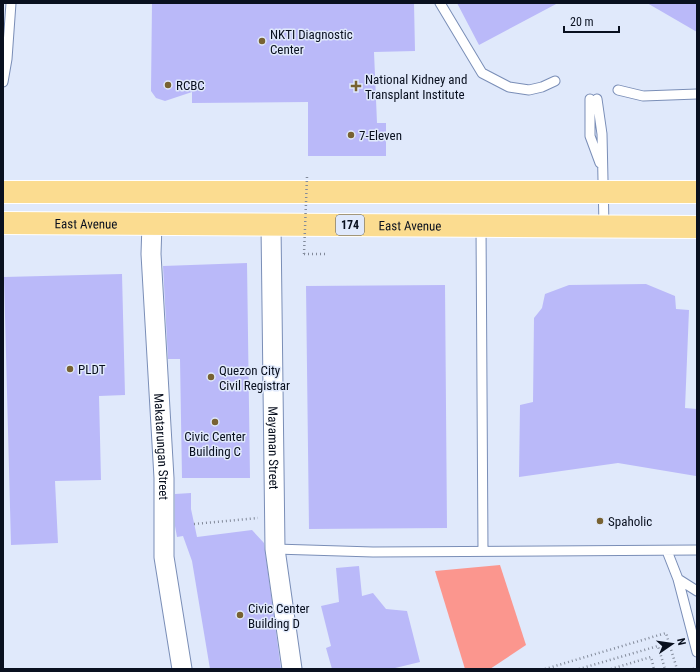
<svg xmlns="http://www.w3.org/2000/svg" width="700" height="672" font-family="'Roboto Condensed',sans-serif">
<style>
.green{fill:#fb968e}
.building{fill:#bab9f9}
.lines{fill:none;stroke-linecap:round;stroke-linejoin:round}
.service-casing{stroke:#7a8eb7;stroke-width:11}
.minor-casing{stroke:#7a8eb7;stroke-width:21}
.primary-casing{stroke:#fff;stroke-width:24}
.path{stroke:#828a9a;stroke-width:2.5;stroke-dasharray:1 3;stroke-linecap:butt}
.service{stroke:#fff;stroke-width:9}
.minor{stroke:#fff;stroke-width:19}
.primary{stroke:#fbdc90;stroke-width:22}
.path-bridge{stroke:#828a9a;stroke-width:2.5;stroke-dasharray:1 3;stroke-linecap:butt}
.poi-dot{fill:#786232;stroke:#e0e9fb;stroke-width:1.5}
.labels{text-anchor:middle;stroke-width:3;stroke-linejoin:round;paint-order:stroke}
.shield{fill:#e0e9fb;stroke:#4a5161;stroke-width:1}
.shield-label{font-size:12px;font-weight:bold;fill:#09101f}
.poi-label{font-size:13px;fill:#09101f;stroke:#e0e9fb;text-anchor:start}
.street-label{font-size:13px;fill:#09101f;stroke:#e0e9fb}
</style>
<rect width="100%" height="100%" fill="#e0e9fb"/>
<path class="green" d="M500,565L526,645L490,669H465L435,571Z"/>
<path class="building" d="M152,3H414L415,51L374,52L377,123H386V156H308V102L192,103V92L165,101L156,98L151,91Z
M457,3H558L479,45Z
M647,3H697V32Z
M247,263L250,478H182L180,359H168L163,266Z
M122,274L125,395L99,396L101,480L55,481L58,543L11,545L4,277Z
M646,284L675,296L676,309L689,310L685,408L697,409L696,476L618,463L519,477L520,405L533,402L534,318L542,308L545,294L569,285Z
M445,285L447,528L309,529L306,286Z
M191,493V509L197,537L252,530L264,543L281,669H210L192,561L183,536L177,537L175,526V494Z
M359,566L362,596L373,593L386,609L407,611L420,662L391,669H332L326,648L331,646L321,606L339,602L336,568Z"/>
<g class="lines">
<defs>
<path id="service" d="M440,3L482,73L509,87L529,90L542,87L555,81
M3,82L7,59L11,3
M618,90L643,96L697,94
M590,99V136L600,163
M597,99L602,134L604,226
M481,226L483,551
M275,549L373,552L697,550
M667,551L678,579L697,652
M678,579L697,591"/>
<g id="minor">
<path id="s1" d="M152,224L151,254L164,478V557L182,669"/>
<path id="s2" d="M271,225L275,549L292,669"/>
</g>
<g id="primary">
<path d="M3,192H697"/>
<path id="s3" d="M3,223L697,227"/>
</g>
</defs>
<use href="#service" class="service-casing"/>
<use href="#minor" class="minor-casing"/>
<use href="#primary" class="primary-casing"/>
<path class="path" d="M304,254H326
M194,524L258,518
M545,669L666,633L677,669
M579,669L658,646L665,669
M611,669L651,657L654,669
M693,669L697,668"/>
<use href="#service" class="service"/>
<use href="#minor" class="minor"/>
<use href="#primary" class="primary"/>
<path class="path-bridge" d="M304,254L307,177"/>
</g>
<g class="poi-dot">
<circle cx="262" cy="41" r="4"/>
<circle cx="168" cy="85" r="4"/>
<path d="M354 80h4v4h4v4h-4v4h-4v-4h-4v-4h4z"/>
<circle cx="351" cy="135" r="4"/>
<circle cx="70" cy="369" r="4"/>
<circle cx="211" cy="377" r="4"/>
<circle cx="215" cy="422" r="4"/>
<circle cx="600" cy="521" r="4"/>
<circle cx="240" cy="615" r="4"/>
</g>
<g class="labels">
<rect class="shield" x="336" y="215" width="28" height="20" rx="3"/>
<g class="shield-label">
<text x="350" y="229">174</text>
</g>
<g class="poi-label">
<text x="270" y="39">NKTI Diagnostic<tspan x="270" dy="15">Center</tspan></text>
<text x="365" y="84">National Kidney and<tspan x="365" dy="15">Transplant Institute</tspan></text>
<text x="176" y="90">RCBC</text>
<text x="359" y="140">7-Eleven</text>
<text x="78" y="374">PLDT</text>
<text x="219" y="375">Quezon City<tspan x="219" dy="15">Civil Registrar</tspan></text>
<text x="215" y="441" text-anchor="middle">Civic Center<tspan x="215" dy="15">Building C</tspan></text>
<text x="608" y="526">Spaholic</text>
<text x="248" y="613">Civic Center<tspan x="248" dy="15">Building D</tspan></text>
</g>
<g class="street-label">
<text dy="5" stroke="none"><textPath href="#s3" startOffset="83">East Avenue</textPath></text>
<text dy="5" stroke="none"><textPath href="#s3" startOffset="407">East Avenue</textPath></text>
<text dy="5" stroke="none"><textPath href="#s1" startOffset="223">Makatarungan Street</textPath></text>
<text dy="5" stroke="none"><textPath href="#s2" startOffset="223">Mayaman Street</textPath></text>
</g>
</g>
<rect width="700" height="672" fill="none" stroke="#09101f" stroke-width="8"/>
<g transform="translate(672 644) rotate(77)" stroke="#e0e9fb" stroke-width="3" paint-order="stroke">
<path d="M0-3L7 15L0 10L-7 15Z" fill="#09101f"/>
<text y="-6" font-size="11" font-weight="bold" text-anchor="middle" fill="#09101f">N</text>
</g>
<path d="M564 26v6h55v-6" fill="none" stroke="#09101f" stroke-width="2"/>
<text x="570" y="26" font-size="12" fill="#09101f" stroke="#e0e9fb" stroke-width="3" paint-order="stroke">20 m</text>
</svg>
